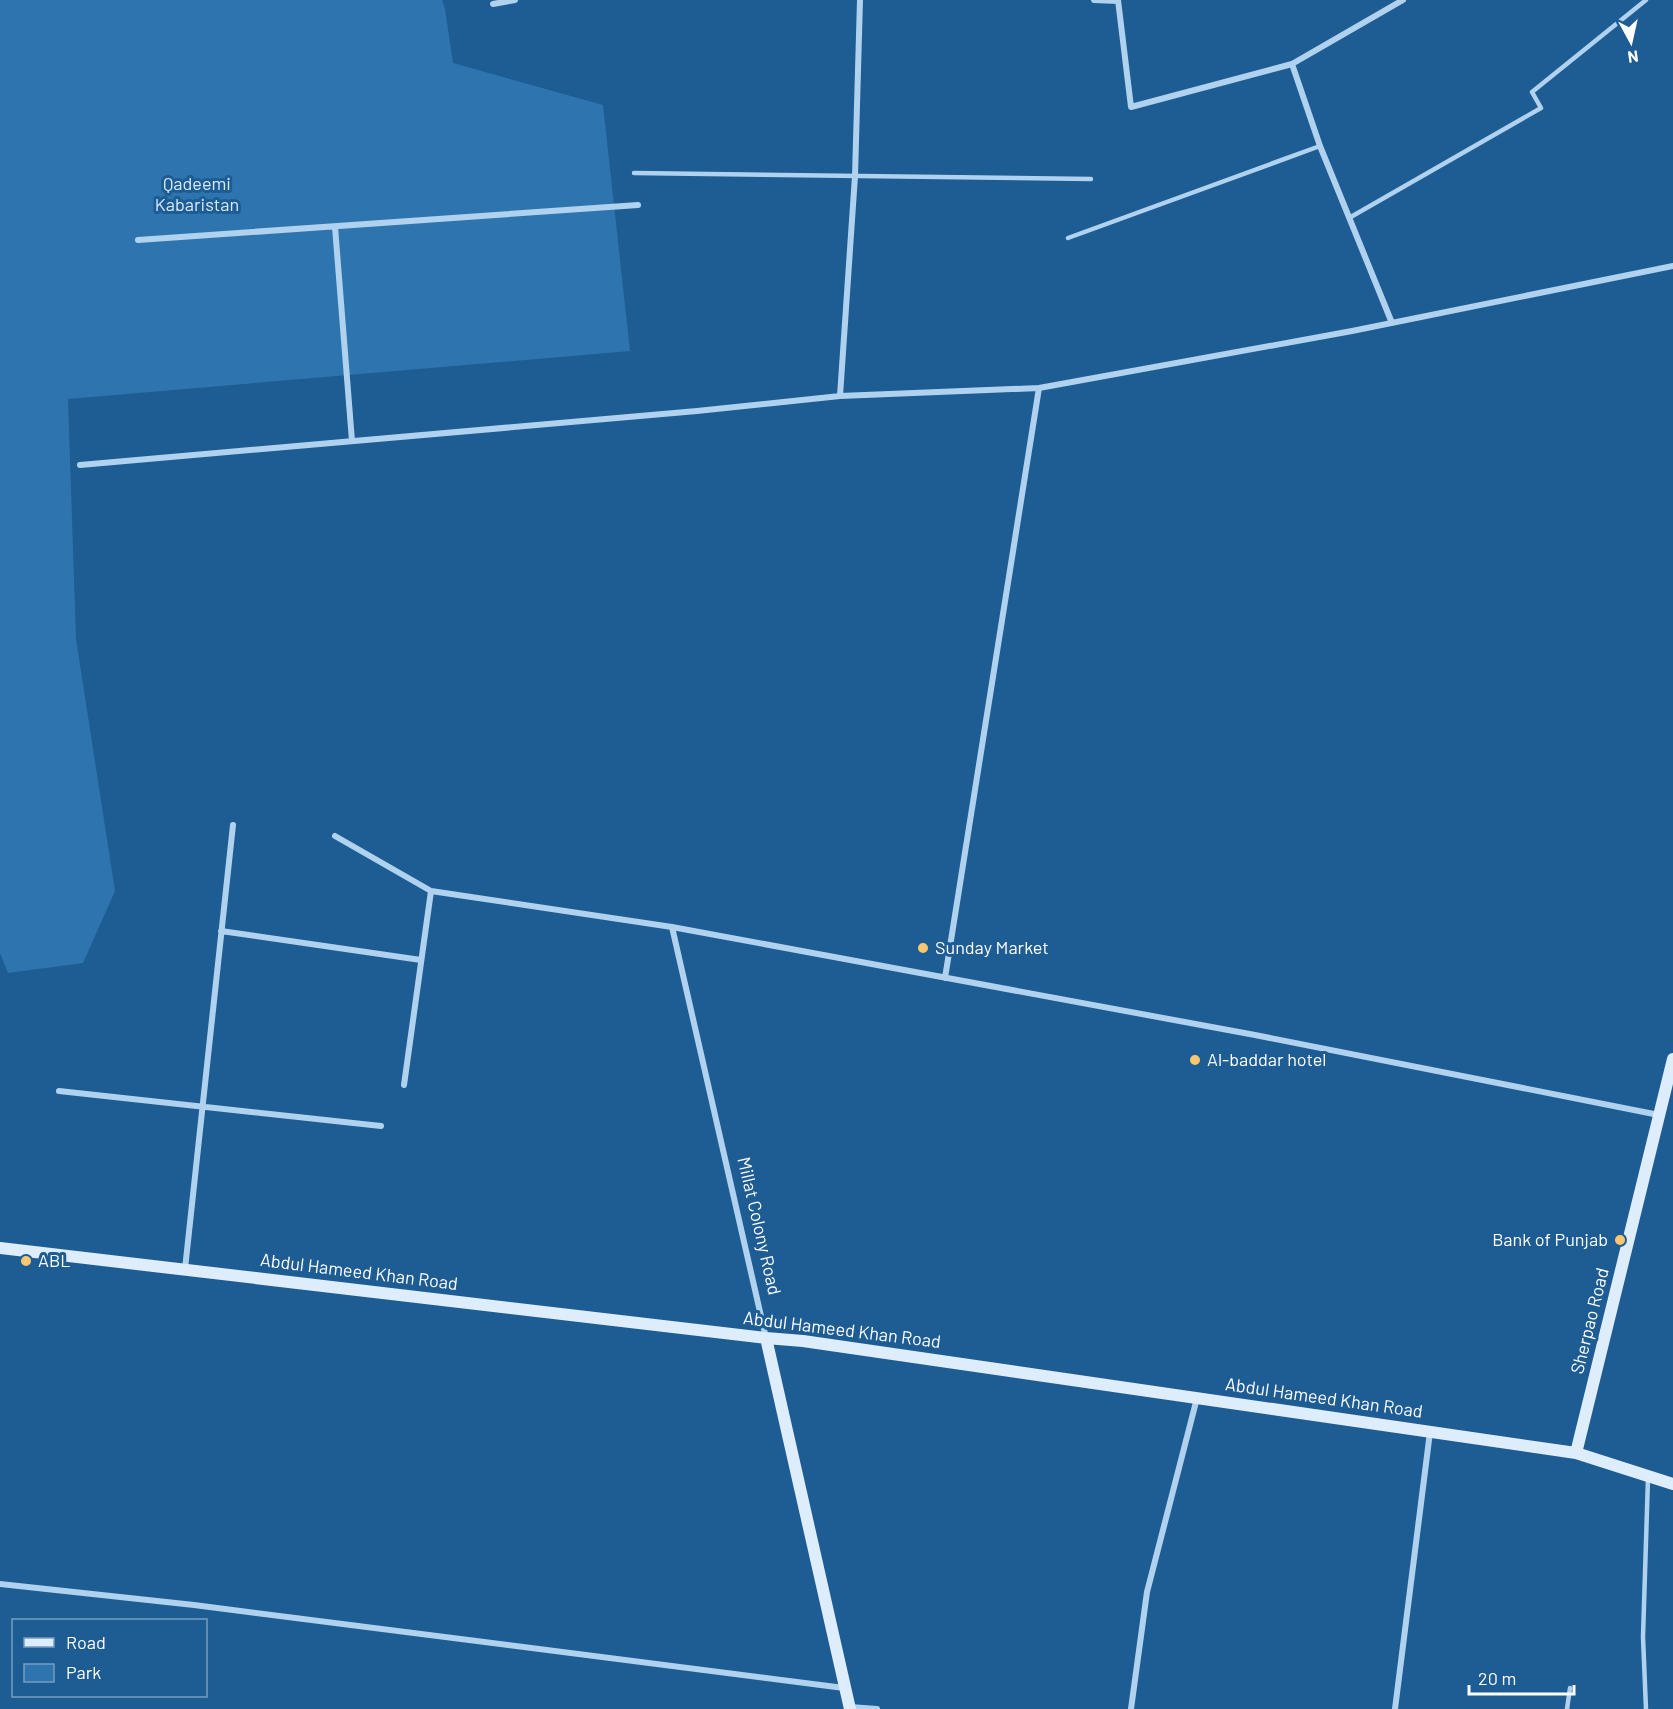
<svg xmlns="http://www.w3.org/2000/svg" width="1673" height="1709" font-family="Barlow,sans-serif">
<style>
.green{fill:#2e75b0}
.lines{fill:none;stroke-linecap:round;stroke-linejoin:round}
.lane{stroke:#b0d2ef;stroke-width:4.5}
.street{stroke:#b0d2ef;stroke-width:6}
.secondary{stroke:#deedfb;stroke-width:12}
.poi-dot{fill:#fdc770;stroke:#1e5c94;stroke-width:2}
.labels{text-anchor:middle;stroke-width:6;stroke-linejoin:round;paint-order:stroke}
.park-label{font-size:18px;fill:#d7eafa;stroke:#1e5c94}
.poi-label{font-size:18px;fill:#fff;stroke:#1e5c94;text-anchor:start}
.street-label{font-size:18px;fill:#fff;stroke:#1e5c94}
</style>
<rect width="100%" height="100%" fill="#1e5c94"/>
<path class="green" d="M0,0H442L445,9L453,63L603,105L630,351L68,399L76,639L115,891L83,963L8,973L0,953Z"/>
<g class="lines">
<path class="lane" d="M634,173L1091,179
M1349,218L1541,108L1532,92L1646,0
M1068,238L1320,146
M1567,1709L1570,1688
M1646,1709L1643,1637L1648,1478"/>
<path class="street" d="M1094,0L1118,1
M1118,0L1131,107L1292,64L1403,0
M493,4L515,0
M1292,64L1320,146L1392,323
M335,227L352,441
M138,240L638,205
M1039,388L1352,331L1673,266
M840,396L855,176L860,0
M80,465L697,411L840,396L1039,388L945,978
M335,836L431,891L672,927L1255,1035L1659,1115
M672,927L766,1338
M221,931L421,960
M404,1085L431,891
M59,1091L381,1126
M185,1269L233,825
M0,1584L194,1605L844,1688
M850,1707L877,1709
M1131,1709L1147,1592L1197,1398
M1395,1709L1430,1432"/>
<path class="secondary" d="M0,1248L766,1338L803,1341L1576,1453L1673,1484
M766,1338L850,1709
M1576,1453L1673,1059"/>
</g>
<g class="poi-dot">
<circle cx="923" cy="948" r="6"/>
<circle cx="1195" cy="1060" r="6"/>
<circle cx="1620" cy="1240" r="6"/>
<circle cx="26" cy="1261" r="6"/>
</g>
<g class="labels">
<g class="park-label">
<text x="197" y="190">Qadeemi<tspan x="197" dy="21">Kabaristan</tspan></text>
</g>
<g class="poi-label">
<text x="935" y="954">Sunday Market</text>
<text x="1207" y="1066">Al-baddar hotel</text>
<text x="1608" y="1246" text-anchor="end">Bank of Punjab</text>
<text x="38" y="1267">ABL</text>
</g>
<g class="street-label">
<text transform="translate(759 1226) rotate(77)" y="6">Millat Colony Road</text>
<text transform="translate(359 1272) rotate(7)" y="6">Abdul Hameed Khan Road</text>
<text transform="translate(1590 1321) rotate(-76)" y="6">Sherpao Road</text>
<text transform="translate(842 1330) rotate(7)" y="6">Abdul Hameed Khan Road</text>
<text transform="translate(1324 1398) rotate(8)" y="6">Abdul Hameed Khan Road</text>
</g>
</g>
<rect x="12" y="1619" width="195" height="78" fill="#1e5c94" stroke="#789dbf" stroke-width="1.5"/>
<rect x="24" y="1638" width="30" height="9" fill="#deedfb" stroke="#789dbf" stroke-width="1.5"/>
<text x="66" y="1649" font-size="18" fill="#ffffff">Road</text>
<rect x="24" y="1664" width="30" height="18" fill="#2e75b0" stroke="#789dbf" stroke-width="1.5"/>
<text x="66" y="1679" font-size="18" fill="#ffffff">Park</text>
<g transform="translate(1631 42) rotate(172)" stroke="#1e5c94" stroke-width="4.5" paint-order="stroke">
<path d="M0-4.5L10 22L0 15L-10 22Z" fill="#ffffff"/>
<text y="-9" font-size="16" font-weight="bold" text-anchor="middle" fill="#ffffff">N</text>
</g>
<path d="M1469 1685v9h105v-9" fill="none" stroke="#ffffff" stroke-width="3"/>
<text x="1478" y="1685" font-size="18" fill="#ffffff" stroke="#1e5c94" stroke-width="4.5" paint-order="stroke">20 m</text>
</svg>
